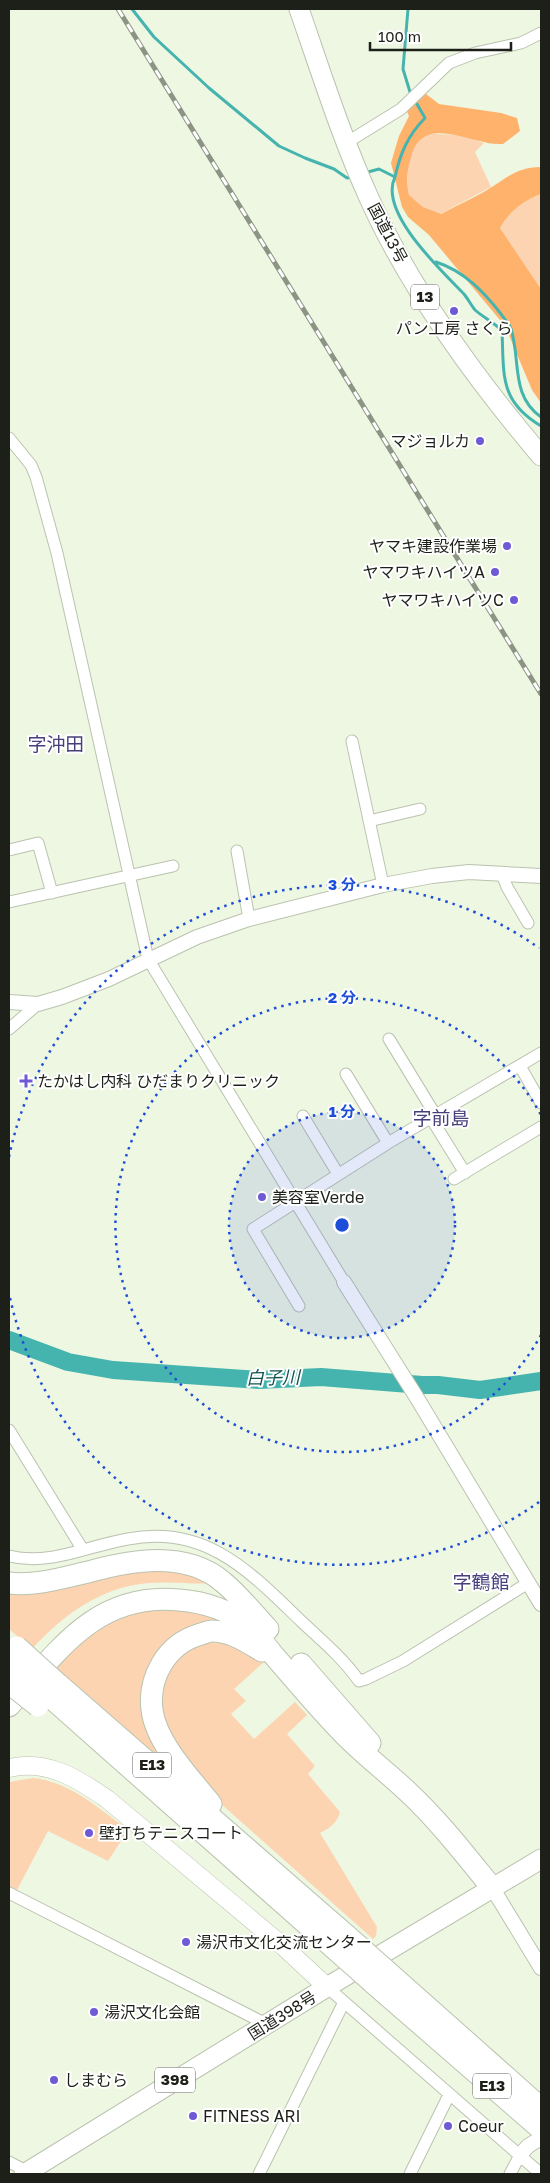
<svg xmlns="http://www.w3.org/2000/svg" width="550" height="2183" font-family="'Golos Text','Noto Sans JP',sans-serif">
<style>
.green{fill:#fcd4b2}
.forest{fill:#ffb26b}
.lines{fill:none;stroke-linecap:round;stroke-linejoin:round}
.stream{stroke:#45b4ae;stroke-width:3}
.river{stroke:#45b4ae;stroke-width:18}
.minor-casing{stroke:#bac3af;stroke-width:13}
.tertiary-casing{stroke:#bac3af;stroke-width:16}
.primary-casing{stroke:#bac3af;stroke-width:19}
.trunk-casing{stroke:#bac3af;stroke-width:21}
.motorway-casing{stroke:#bac3af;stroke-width:23}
.minor{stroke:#fff;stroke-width:11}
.tertiary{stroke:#fff;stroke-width:14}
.primary{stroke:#fff;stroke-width:18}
.trunk{stroke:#fff;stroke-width:19}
.motorway{stroke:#fff;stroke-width:21}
.rail-casing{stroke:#8d9485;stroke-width:5}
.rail{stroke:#fff;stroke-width:3;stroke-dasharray:9;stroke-linecap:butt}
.motorway-bridge-casing{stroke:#bac3af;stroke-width:23;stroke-linecap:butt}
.motorway-bridge{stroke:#fff;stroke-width:21}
.ring{fill:none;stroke:#1d4ed8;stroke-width:2.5;stroke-dasharray:2.5 5}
.poi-dot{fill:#6e5ad4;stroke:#fff;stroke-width:2}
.labels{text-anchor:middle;stroke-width:4;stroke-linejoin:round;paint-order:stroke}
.shield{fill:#fff;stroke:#61635d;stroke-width:1}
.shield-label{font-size:15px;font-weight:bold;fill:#1d2018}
.street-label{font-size:16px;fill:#1d2018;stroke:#fff}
.poi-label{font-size:16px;fill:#1d2018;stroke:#fff;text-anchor:start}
.water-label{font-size:18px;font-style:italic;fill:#11524f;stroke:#fff}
.quarter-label{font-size:19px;fill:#463f7c;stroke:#fff}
.centre{fill:#1d4ed8;stroke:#fff;stroke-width:2.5}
.ring-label{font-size:15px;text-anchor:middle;font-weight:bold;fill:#1d4ed8;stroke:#fff;stroke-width:4;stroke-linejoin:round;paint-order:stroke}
</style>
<rect width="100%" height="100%" fill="#eef7e2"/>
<path class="green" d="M436,134L460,135L484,143L475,152L491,187L440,214L423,207L409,195C406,179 407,146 424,136C427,134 432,134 436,134Z
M541,194V289L500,228C509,212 524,200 541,194Z
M175,1568L219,1583C196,1585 172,1581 149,1583C101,1587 64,1614 32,1649L9,1629V1592L119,1571Z
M181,1606L231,1621L153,1664L175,1776L52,1665L72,1646L125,1613Z
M204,1642C226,1642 247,1648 263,1663L234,1689L246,1701L231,1714L254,1739L295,1702L307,1715L287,1734L315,1766L308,1774L340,1812C337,1823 330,1828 320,1833L377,1927L376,1936L373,1939L211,1795L169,1738L159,1694L173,1658Z
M33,1778C71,1782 98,1808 128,1830L108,1861L48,1831L17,1890L9,1886V1782Z"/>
<path class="forest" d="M426,94L439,104L501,113L517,118L520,131L503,144C497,144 490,144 484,142C457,137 421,119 411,157C407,171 406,180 409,195L423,207L441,214C454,207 469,200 482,193C504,181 514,167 541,167V194C524,200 509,212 500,228L541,289V403L532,390L505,326L429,235L408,217L402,207L391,163L399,136L409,116L406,109L417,95Z"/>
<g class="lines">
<path class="stream" d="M132,9L154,37L209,88L279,146L305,158L334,169L347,178L354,177
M408,9L403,69L410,92
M368,172L379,169L395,177C378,212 441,270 464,294C468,299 471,305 475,310C484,318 494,322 502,331C504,375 499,401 541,426
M395,177C400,154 408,135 425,118L417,104
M436,262C464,271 484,292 501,314C504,319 510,324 511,329C521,360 510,395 541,417"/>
<path class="river" d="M9,1340L68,1362L113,1370L259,1380L321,1377L422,1385H438L480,1390L541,1381"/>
<defs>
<path id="minor" d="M346,143L401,109L449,63L475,53L521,43L541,33
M9,438L31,465L36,477L57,553L148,959L344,1282
M352,741L383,885
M369,821L420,809
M9,850L38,843L52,893
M237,851L249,919
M502,874L507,887L528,923
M9,902L173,866
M9,1029L38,1004
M389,1039L436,1116
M520,1066L541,1103
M346,1074L388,1143
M303,1116L338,1174
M431,1118L465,1173
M454,1179L541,1127
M299,1306L253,1229L388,1143L541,1053
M9,1430L83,1550
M9,1556C50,1566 87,1546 128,1539C206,1524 250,1572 301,1621C321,1640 343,1658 359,1681L366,1679L403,1661L528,1583
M9,1893L266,2024
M327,1987L541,2174
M9,2162L30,2173
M259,2174L344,2002
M410,2174L449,2095
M510,2174L520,2155"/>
<path id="tertiary" d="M9,1002L38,1004L62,997L109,979L197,937L249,919L383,885L432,876L469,872L541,876
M344,1282L417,1398L541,1604
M493,1889L541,1968
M520,2155L528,2146L541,2138"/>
<path id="primary" d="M9,1768C46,1759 77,1778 107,1799L284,1947L327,1987"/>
<path id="trunk" d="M299,9C321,72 341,136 369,198C411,291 475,378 541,456
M24,2174L327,1987L541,1859"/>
<path id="motorway" d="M9,1583C35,1586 62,1578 88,1572C131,1560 186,1550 223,1582C240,1596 254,1614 268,1629
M301,1664L370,1743
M58,1684L362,1949
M49,1696L346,1959
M9,1706C58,1651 96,1592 179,1600C204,1602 229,1610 249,1626C259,1635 267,1648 276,1658C297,1682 317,1706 339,1729C360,1752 386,1771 408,1792C440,1822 466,1856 493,1889
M211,1804C191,1779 156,1743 152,1710C148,1678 166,1645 198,1635C202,1634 208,1631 212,1631C231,1631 247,1642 262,1651
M388,1972L541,2108
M372,1982L541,2129"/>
</defs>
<use href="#minor" class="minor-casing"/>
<use href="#tertiary" class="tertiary-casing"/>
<use href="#primary" class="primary-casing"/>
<use href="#trunk" class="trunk-casing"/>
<use href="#motorway" class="motorway-casing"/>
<use href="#minor" class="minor"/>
<use href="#tertiary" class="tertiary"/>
<use href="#primary" class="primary"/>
<use href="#trunk" class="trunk"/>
<use href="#motorway" class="motorway"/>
<defs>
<path id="rail" d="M118,9L541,694"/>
</defs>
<use href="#rail" class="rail-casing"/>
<use href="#rail" class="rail"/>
<defs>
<path id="motorway-bridge" d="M17,1647L58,1684
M9,1663L49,1696
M9,1683L38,1706
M362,1949L388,1972
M346,1959L372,1982"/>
</defs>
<use href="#motorway-bridge" class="motorway-bridge-casing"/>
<use href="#motorway-bridge" class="motorway-bridge"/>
</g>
<circle cx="342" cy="1225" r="113" fill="#1d4ed8" fill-opacity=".12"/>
<g class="ring">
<circle cx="342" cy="1225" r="113"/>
<path d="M541 1335A227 227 0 1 1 541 1115"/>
<path d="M539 1502A340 340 0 0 1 9 1293M9 1157A340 340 0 0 1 539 948"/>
</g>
<g class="poi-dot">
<circle cx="454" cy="311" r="5"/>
<circle cx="480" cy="441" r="5"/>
<circle cx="507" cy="546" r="5"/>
<circle cx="495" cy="572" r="5"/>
<circle cx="514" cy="600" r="5"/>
<path d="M23.5 1073.5h5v5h5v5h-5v5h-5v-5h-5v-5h5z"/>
<circle cx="262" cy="1197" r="5"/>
<circle cx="89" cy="1833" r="5"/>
<circle cx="186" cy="1942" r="5"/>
<circle cx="94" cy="2012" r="5"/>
<circle cx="54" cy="2080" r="5"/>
<circle cx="193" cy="2116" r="5"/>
<circle cx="448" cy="2126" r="5"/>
</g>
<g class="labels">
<g class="shield">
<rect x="411" y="284.5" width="28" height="25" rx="4"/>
<rect x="133" y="1752.5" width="38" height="25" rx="4"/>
<rect x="155" y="2067.5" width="40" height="25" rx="4"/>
<rect x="473" y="2073.5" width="38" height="25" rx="4"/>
</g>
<g class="shield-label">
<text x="425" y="302">13</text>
<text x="152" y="1770">E13</text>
<text x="175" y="2085">398</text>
<text x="492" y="2091">E13</text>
</g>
<g class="street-label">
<text transform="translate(388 233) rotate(62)" y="6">国道13号</text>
<text transform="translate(282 2015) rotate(-32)" y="6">国道398号</text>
</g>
<g class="poi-label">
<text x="454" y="334" text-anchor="middle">パン工房 さくら</text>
<text x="470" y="447" text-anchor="end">マジョルカ</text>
<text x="497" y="552" text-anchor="end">ヤマキ建設作業場</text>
<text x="485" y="578" text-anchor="end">ヤマワキハイツA</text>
<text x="504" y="606" text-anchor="end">ヤマワキハイツC</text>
<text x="37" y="1087">たかはし内科 ひだまりクリニック</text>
<text x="272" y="1203">美容室Verde</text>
<text x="99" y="1839">壁打ちテニスコート</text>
<text x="196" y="1948">湯沢市文化交流センター</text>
<text x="104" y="2018">湯沢文化会館</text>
<text x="64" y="2086">しまむら</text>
<text x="203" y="2122">FITNESS ARI</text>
<text x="458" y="2132">Coeur</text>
</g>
<g class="water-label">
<text transform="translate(273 1378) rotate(-1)" y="6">白子川</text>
</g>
<g class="quarter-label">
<text x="56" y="751">字沖田</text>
<text x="441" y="1125">字前島</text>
<text x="481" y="1589">字鶴館</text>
</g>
</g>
<circle cx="342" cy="1225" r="8" class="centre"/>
<g class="ring-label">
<text x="342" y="890">3 分</text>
<text x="342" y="1003">2 分</text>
<text x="342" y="1117">1 分</text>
</g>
<rect width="550" height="2183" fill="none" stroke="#1d2018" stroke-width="20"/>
<path d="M370 42v8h141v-8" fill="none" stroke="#1d2018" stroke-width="2.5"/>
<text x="378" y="42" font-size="15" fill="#1d2018" stroke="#ffffff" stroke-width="4" paint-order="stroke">100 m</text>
</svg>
